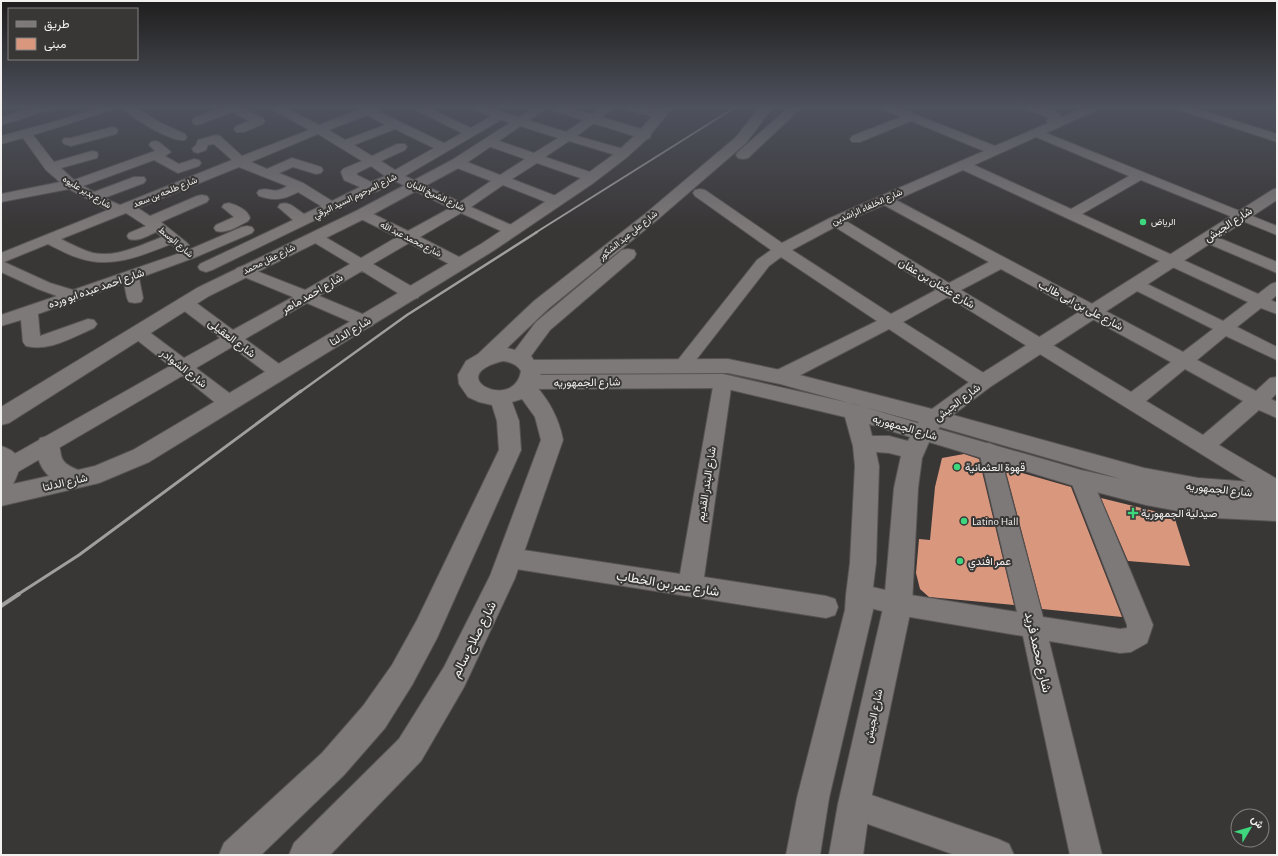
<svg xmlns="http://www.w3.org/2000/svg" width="1278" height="856" font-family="'Alegreya Sans',Vazirmatn,sans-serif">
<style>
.building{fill:#d9987e}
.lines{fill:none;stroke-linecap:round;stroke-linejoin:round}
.minor-casing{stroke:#585454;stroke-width:2}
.tertiary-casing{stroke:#585454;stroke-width:2}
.secondary-casing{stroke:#585454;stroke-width:2}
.minor{fill:#7e7979;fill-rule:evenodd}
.tertiary{fill:#7e7979;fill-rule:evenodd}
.secondary{fill:#7e7979;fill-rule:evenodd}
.rail-far3{stroke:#a19e9e;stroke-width:2}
.rail-far2{stroke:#a19e9e;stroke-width:2.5}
.rail-far1{stroke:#a19e9e;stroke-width:3}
.rail{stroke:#a19e9e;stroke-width:4}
.poi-dot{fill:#3ed77d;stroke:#393636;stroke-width:1.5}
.labels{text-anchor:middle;stroke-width:4;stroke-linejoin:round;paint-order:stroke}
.far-street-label{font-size:9px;fill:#f3f0f0;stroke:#393636}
.far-poi-label{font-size:9px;fill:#f3f0f0;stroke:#393636;text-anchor:start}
.street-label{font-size:11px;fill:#f3f0f0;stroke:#393636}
.poi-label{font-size:11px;fill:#f3f0f0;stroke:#393636;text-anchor:start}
.near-street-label{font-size:13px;fill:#f3f0f0;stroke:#393636}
</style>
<rect width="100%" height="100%" fill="#393636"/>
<path class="building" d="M964,454L979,459L1014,605L929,597L920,589L916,573L919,539L930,540L935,487L942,458Z
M1005,468L1071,487L1122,617L1042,609Z
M1101,498L1174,516L1190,566L1128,561Z"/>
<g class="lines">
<defs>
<path id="minor" d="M34,108H52L50,110L1,125V117Z
M97,108H114L112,110L33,135L54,162L92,151L97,152L98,155L97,158L61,168L74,180L155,151L149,145L151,142L155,141L159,142L171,152L165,156L179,164L194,159L199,160L201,163L199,166L178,173L154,160L83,186L94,192L134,177H144L146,180L144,183L104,198L120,205L232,160L214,144L208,145L206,150L198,153L194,152L192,149L196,145L198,140L216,135L220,136L242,156L309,130L273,110L271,108H286L319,125L363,108H379L377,111L444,143L462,133L416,110L414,108H429L471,128L491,116L474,110L472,108H489L566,132L601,108H614L577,136L627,150L628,153L627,156L622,157L569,141L545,157L596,174L598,177L596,180H586L537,163L512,179L561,198L563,201L561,204L556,205L551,204L503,185L471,207L518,228L520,231L518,234L513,235L508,234L461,213L420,237L467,261L469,264L467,267L461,269L455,267L409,243L373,264L418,290L420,294L418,298L412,299L406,298L362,271L319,296L372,318L375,322L372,326L366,327L360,326L307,303L245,339L286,369L288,373L286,377L279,379L272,377L232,347L196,368L236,398L239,403L236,408L229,410L222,408L182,376L16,473L9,475L2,473V461L170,366L132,336L129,332L132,328L138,326L144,328L184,358L220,338L179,307L177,303L179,299L185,298L191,299L233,330L293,297L237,274L235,271L237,268L243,266L249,268L305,290L350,264L310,240L308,237L310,234L315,233L320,234L361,258L397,237L357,217L355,214L357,211L362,210L367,211L408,231L450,208L395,181L378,191L373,192L212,270L206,272L200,270L198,267L200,264L293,220L278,207L280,204C290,201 296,209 304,214L321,206L298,192C284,200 274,201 259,196L257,193L259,190C272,187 273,195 287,186L239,167L138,208L150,216L197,196L202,195L207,196L209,199L207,202L161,222L186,242L189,245L186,248C179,250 176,249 171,244C141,256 111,269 79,258C68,255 58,249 48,244L4,262L50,283L73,290L186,251L242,227L247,226L252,227L254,230L252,233L196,257L139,278L143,298L141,302L135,303L129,302L127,298L124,283L38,314L40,336L88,319L94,320L97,324L94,328C73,337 49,352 26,346L23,342L21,320L1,326V315L57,296L38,289L1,272V253L108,210L69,189L1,202V194L60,182L46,170L23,138L1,144V136L53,122ZM367,115L385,125L345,140L329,130ZM501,120L558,138L534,153L493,139H485L483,142L485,145L525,159L500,175L462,160H452L450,163L452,166L491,181L460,202L405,176ZM395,129L434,148L395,170L381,161L405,150L407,147L405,144H397L372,156L354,145ZM318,134L362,161L343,169L341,172L344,180L360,187L332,201L303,183L279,173L293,167L316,174L321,173L323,170L321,167L292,158L267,169L251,162ZM371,166L385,176L371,182L357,175V173ZM126,213L146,226L129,233L127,236L129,239C138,242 147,236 156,232L162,237C141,245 116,258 93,253C82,250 71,244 61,239Z
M123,108H137L161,123L185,134L187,137L185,140C173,143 131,118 123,108Z
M223,108H243L263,118L265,121L263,124L244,132H236L234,129L236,126L249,121L233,112L198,125L194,124L192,121L194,118Z
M627,108H646L665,113L667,115L665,117L661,119L629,110Z
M883,108H899L995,146L1048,123L1046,121L1049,118L1030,110L1028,108C1039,108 1055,107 1062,117L1084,108H1099L1097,110L1046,133L1277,226V235L1141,180L1082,214L1258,294L1271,284L1277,282V295L1271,300L1277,303V314L1261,308L1237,327L1277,347V360L1226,336L1197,360L1256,391L1270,378L1277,377V393L1271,399L1277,402V418L1259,410L1219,445L1277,479V499L1269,496L948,297L903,322L990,377L992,382L990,387L983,388L976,387L889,329L787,382L780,383L773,382L771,377L773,372L877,321L781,257L769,266L689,369L683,371L677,369L674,365L677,361L757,260L771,250L695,196L693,193L695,190L700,189L705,190L782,243L830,218L984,151L911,121L860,142H852L850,139L852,136L901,117L885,110ZM1036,137L1129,176L1071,209L974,165ZM963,170L1248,302L1223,321L1141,281L1135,279L1129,281L1127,284L1129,287L1213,329L1183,352L896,200ZM884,205L989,262L949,283L846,221ZM835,227L936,290L891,314L792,250ZM1001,269L1171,362L1131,392L961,290ZM1185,369L1243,401L1203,435L1146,401Z
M1178,108H1195L1277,134V142L1180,110Z
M112,127L116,128L118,131L116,134L71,146L64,144L62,141L64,138H71Z
M229,203C237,205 248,210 250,218L248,221C238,226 227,234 216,231L214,228L216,225L234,217L222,207L224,204Z
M1207,233L1277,262V273L1202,241L1199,238L1202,235Z
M723,375L730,376L732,381L704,577L826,596L835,599L838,607L835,615L826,618L510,568L502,565L498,558L502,551L510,548L680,574L714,381L716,376Z
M989,443L996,446L999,451L1043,617L1120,629L1127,628V625L1070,479L1073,473L1081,471L1089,473L1092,479L1153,625L1147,643L1131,652L1120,653L1049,641L1102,855H1070L1023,636L898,615L850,603L847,595L850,587L859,584L898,593L1017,612L979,451L982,446Z
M854,789L998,839L1009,844L1014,855H955L854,819L843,815L839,804L843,793Z"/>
<path id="tertiary" d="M533,108H547L462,166L368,217L209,296L9,423L1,425V407L197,288L356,211L452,160Z
M553,108H572L641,129L659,108H672L651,134L650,138L647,139L626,158L592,184L493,251L149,462L99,483L1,506V446C23,453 23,466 13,484L49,476C39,467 33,450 40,438L48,436L56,438C65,455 54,460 78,470L95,466L133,450L481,244L581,178L617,152L634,136L554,111Z
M1277,188V200L990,387L953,415L1144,468L1198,478L1277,484V521L1216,518L1146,505L1081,488L929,442L922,458L918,488L912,604L870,804L863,855H829L838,804L884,604L894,488L901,456L889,453L876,452L879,466L876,563L872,595L873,610L829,798L820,855H786L797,798L845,610L846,595L850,563L855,466L853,446L845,417L723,388L528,389L521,387L518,382L521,377L528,375L723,374L854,404L918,423L919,422L780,384L728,373L529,374L522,372L519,367L522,362L529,360L728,359L780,370L932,409L976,377L1272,190ZM869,424L910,437L908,441L889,436H872ZM940,427L1121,479L1081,470L938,429Z"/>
<path id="secondary" d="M759,108H772L746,143L657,220L548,309L507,348L515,350L536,322L622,250L628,249L634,250L636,254L634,258L550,330L531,356L541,371L540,378L536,386C550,402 559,419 563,440L515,578L464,687L421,761L330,855H289L294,843L399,739L444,667L490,576L541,440L535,417L522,399L512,402L519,421L521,450L437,638L412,685L385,728L344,775L261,855H219L224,843L322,753L363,706L392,665L417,620L499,450L497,421L492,405L479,402L468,397L459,384L458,375L466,361L478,354L534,301L645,214L736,137ZM503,361C510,362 517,364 521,371C514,413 441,376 503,361Z
M788,108H801L748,158L743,159L738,158L736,155L738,152Z"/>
</defs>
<use href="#minor" class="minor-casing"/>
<use href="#tertiary" class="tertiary-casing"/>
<use href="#secondary" class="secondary-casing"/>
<use href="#minor" class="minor"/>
<use href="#tertiary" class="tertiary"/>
<use href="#secondary" class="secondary"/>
<path class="rail-far3" d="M535,233L734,108"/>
<path class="rail-far2" d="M300,392L407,315L537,232"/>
<path class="rail-far1" d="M17,595L79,555L301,391"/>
<path class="rail" d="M1,606L19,594"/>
</g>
<linearGradient id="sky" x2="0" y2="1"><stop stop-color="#1f1e1e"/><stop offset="0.47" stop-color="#4e525d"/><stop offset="1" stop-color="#4e525d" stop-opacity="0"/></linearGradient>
<rect width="1278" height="228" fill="url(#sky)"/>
<g class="poi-dot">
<circle cx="1143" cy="222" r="4"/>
<circle cx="957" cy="467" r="4"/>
<path d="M1131 507h4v4h4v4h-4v4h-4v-4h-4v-4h4z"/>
<circle cx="964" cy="521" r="4"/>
<circle cx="960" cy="561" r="4"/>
</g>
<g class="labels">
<g class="far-street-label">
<text transform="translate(87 192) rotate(31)" y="3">شارع بدير عليوه</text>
<text transform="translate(165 192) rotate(-22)" y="3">شارع طلحه بن سعد</text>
<text transform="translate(436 195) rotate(25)" y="3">شارع الشيخ اللبان</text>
<text transform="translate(355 196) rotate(-26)" y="3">شارع المرحوم السيد البرقي</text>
<text transform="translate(867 207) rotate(-24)" y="3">شارع الخلفاء الراشدين</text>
<text transform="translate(628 235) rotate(-39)" y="3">شارع على عبد الشكور</text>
<text transform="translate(411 239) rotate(27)" y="3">شارع محمد عبد الله</text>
<text transform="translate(176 242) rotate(40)" y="3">شارع الوسط</text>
<text transform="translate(269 259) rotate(-26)" y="3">شارع عقل محمد</text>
</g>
<g class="far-poi-label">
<text x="1151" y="225">الرياض</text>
</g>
<g class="street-label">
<text transform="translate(1228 224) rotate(-33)" y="4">شارع الجيش</text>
<text transform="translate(937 283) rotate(31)" y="4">شارع عثمان بن عفان</text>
<text transform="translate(96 288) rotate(-19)" y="4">شارع احمد عبده ابو ورده</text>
<text transform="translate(312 293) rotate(-30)" y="4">شارع احمد ماهر</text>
<text transform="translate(1081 305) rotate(28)" y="4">شارع على بن ابى طالب</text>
<text transform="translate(350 331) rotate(-31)" y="4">شارع الدلتا</text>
<text transform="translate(232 338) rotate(37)" y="4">شارع العقيلى</text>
<text transform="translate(184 368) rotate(38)" y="4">شارع الشوادر</text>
<text transform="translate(587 382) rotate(-1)" y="4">شارع الجمهوريه</text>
<text transform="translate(957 402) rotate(-37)" y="4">شارع الجيش</text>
<text transform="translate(905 427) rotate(16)" y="4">شارع الجمهوريه</text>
<text transform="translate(65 482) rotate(-13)" y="4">شارع الدلتا</text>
<text transform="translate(706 484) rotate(-81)" y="4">شارع البندر القديم</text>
<text transform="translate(1219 489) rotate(6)" y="4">شارع الجمهوريه</text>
<text transform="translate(873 716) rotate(-78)" y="4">شارع الجيش</text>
</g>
<g class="poi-label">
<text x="965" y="471">قهوة العثمانية</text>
<text x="1141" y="517">صيدلية الجمهورية</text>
<text x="972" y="525">Latino Hall</text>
<text x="968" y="565">عمر افندي</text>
</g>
<g class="near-street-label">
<text transform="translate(668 583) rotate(9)" y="5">شارع عمر بن الخطاب</text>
<text transform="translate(473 639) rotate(-63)" y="5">شارع صلاح سالم</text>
<text transform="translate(1039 652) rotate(77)" y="5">شارع محمد فريد</text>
</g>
</g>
<rect width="1278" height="856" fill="none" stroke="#f3f0f0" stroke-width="4"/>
<rect x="8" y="8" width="130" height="52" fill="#393636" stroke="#838080"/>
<rect x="16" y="21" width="20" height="6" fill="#7e7979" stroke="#838080"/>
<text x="44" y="28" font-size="12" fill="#f3f0f0">طريق</text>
<rect x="16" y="38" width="20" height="12" fill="#d9987e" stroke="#838080"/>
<text x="44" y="48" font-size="12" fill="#f3f0f0">مبنى</text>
<g transform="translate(1250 828) rotate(52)"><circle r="19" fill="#393636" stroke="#838080"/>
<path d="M0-3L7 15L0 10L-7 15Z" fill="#3ed77d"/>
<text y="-6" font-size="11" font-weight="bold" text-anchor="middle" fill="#f3f0f0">ش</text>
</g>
</svg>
